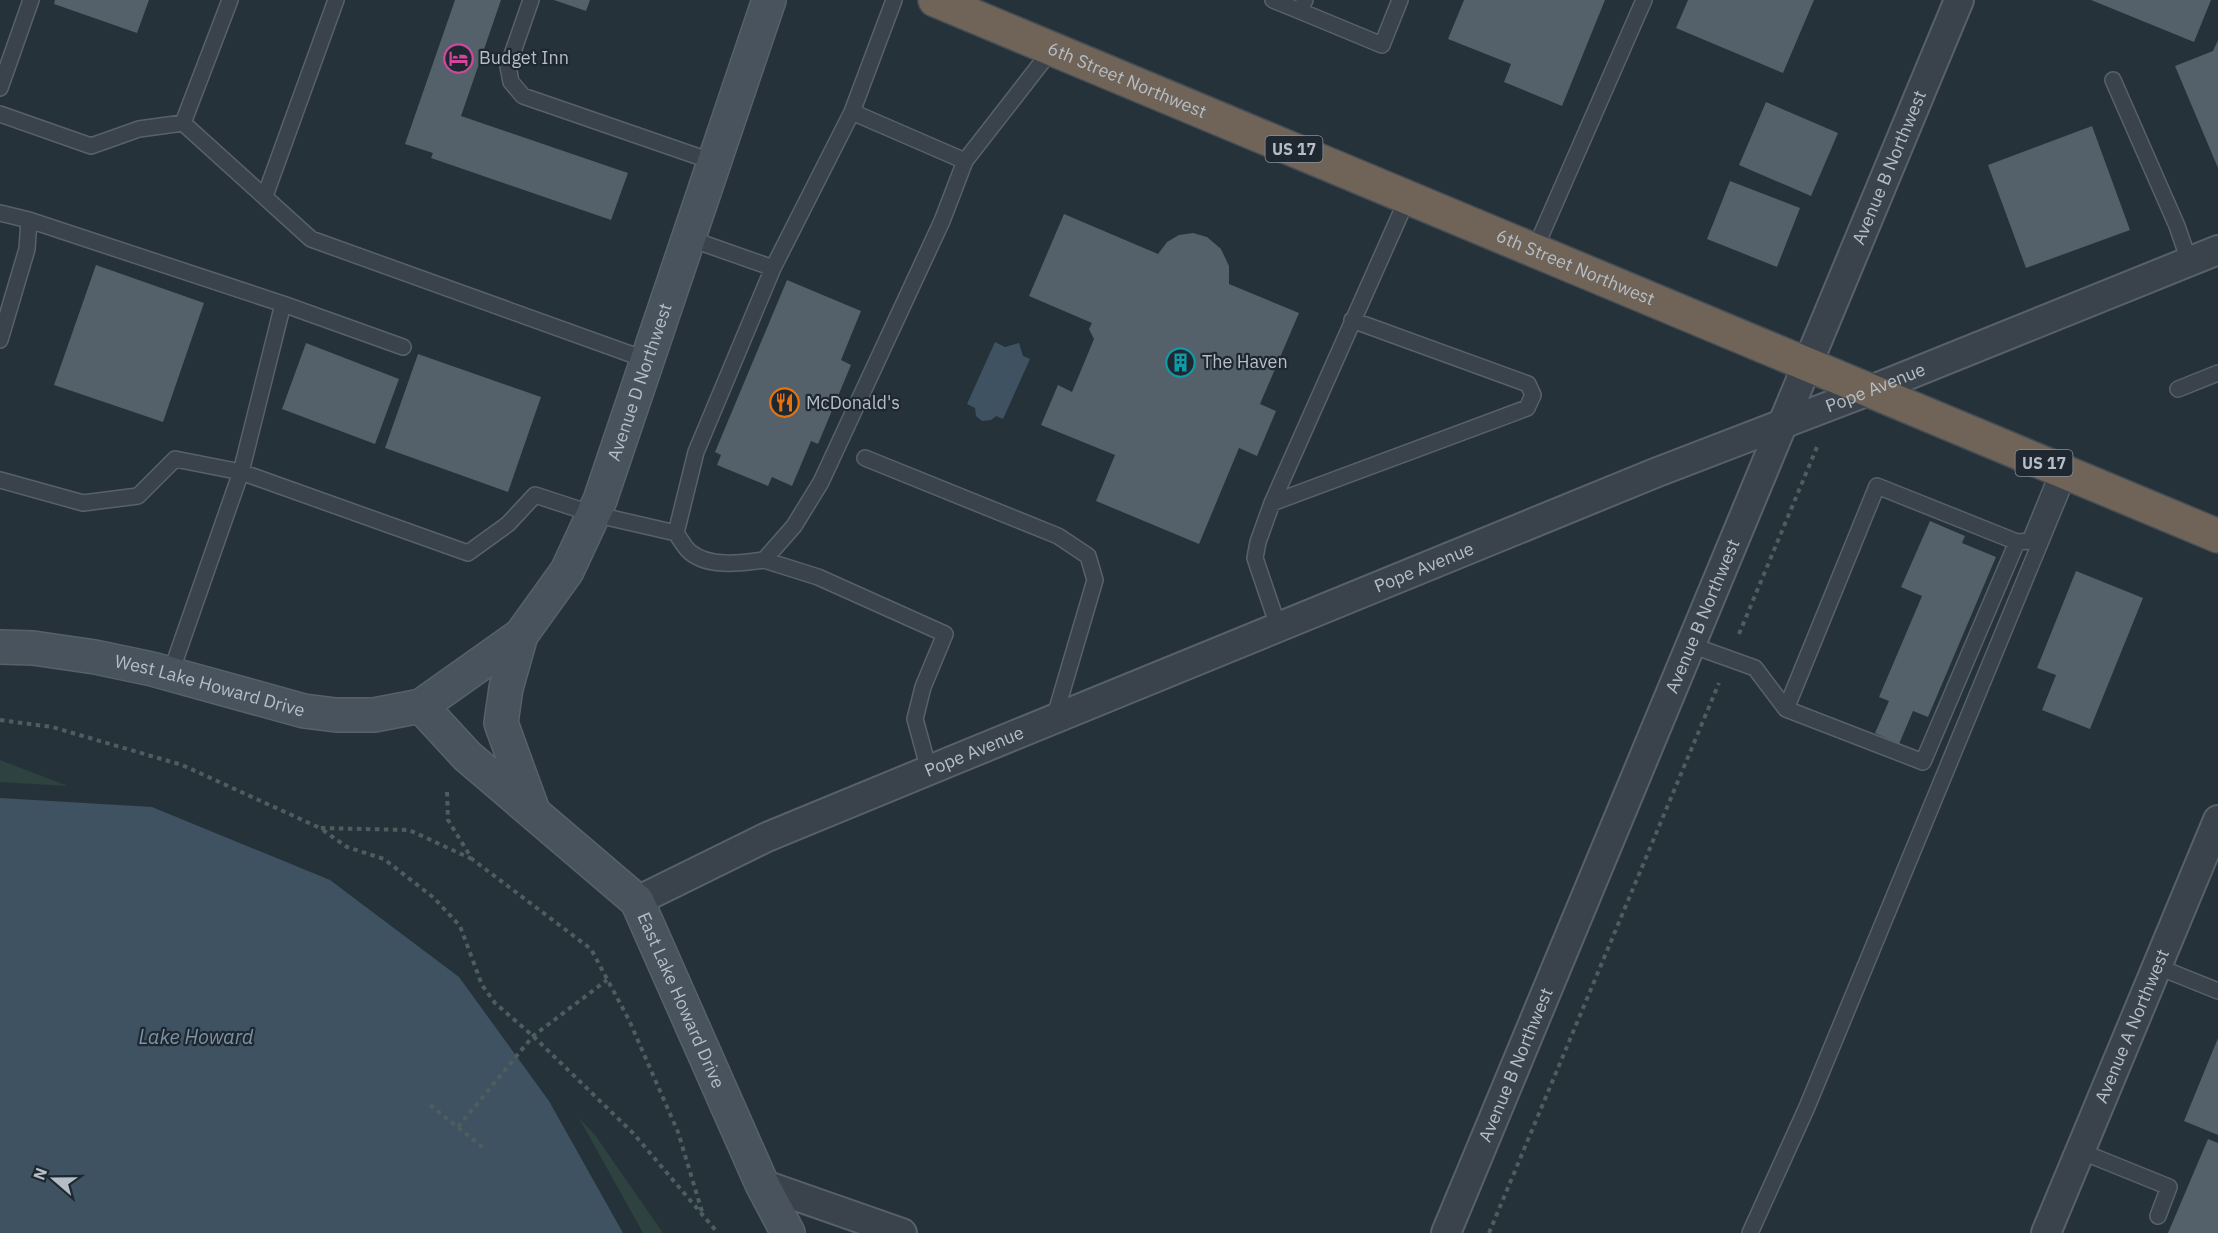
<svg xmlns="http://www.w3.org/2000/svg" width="2218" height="1233" font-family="'IBM Plex Sans',sans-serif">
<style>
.green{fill:#2e423f}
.water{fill:#3e5261}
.building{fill:#54606a}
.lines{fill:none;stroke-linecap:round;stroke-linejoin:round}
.lane-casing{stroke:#586169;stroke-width:18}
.street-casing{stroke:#586169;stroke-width:32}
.secondary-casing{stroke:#586169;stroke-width:36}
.highway-casing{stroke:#454e56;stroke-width:36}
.path{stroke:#4d5e5e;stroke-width:4;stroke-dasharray:4.5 4.5;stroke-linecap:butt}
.lane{stroke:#3a434b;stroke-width:15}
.street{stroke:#3a434b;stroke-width:28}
.secondary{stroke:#48535d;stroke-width:33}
.highway{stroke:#706358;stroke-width:33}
.labels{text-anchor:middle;stroke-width:4.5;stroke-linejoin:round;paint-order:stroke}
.shield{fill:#1f2830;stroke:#889199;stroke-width:1.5}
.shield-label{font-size:16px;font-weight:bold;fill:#b5bec6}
.poi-label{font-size:18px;fill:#b5bec6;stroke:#1f2830;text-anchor:start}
.street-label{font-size:18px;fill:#b5bec6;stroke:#1f2830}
.water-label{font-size:20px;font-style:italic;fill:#7a93a6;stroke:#1f2830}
</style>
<rect width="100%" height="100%" fill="#26323a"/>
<path class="green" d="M0,760L68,786L0,782Z
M579,1118L595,1135L663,1233H643Z"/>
<path class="water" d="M995,342L1005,347L1019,343L1023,356L1030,359L1003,419L996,416L991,420L982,421L976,416L975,408L967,404Z
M0,798L152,807L330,880L459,977L549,1101L623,1233H0Z"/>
<path class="building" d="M55,0H149L137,33L54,4Z
M455,0H501L461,116L628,173L611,220L431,158L433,153L405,144Z
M554,0H590L586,11Z
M1464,0H1605L1562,106L1504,82L1511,64L1448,39Z
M1688,0H1814L1783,73L1676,28Z
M2091,0H2211L2194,42Z
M2218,40V168L2175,66L2213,51Z
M1766,102L1838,133L1811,196L1739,165Z
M2092,126L2130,230L2026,268L1988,165Z
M1730,181L1800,208L1777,267L1707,239Z
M1064,214L1158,254L1167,242L1179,235L1193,233L1207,237L1221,249L1229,266V284L1299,313L1260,404L1276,411L1257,456L1239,448L1199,544L1096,501L1115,455L1041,425L1058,385L1072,392L1094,339L1089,329L1092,323L1029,296Z
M96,265L204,303L163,422L54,385Z
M787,280L861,311L841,360L851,365L818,444L811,441L792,486L772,477L768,486L717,465L721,455L715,452Z
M306,343L399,379L375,444L282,409Z
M418,354L541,397L508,492L385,448Z
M1930,521L1965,536L1962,543L1996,557L1928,717L1913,711L1899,744L1875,733L1889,701L1879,697L1922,596L1901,587Z
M2076,571L2143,598L2090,729L2042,710L2056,675L2037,668Z
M2218,1038V1135L2184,1121Z
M2208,1139L2218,1143V1233H2168Z"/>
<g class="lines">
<defs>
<path id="lane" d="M230,0L183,123L311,239L647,360
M531,0L508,66L511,82L523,96L714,162
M894,0L852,112L773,268L696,452L676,533C680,539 685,548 690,552C709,568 742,563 764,560L794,526L821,482L942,221L965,161L1053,48
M1273,0L1300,11L1305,0
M1300,11L1382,45L1400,0
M2113,80L2177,226L2189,261
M0,88L31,0
M852,112L965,161
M0,114L91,146L139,129L183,123
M265,196L336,0
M0,213L29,220L27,249L0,340
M29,220L283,304
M688,238L773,268
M1535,249L1644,0
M2178,389L2218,373
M865,458L1058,536L1088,556L1095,580L1054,719
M0,480L83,503L138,496L175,459L241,472L283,304L403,347
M1272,503L1527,408L1533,395L1528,384L1352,320
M2017,542L2030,541L2059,470
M764,560L818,577L945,634L923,687L915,719L929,770
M1279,629L1255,558L1258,542L1272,503L1408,197
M1691,645L1755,668L1786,709L1923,762L2017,542L1877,486L1786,709
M170,675L241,472L468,553L508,524L535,495L593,514L676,533
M2156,966L2218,991
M2080,1151L2169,1187L2158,1216
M1750,1233L1807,1107L2069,473"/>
<g id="street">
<path id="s1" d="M637,901L767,837L966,755L1655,473L1871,390L2218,250"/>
<path d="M762,1184L902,1233"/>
<path id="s2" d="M1446,1233L1959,0"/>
<path id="s3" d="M2046,1233L2218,820"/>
</g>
<g id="secondary">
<path d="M521,635L506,688L501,723L533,811"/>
<path id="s4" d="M0,647L33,648L95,657L152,669L304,711L336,715H374L421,706L521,635L567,571L600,500L769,0"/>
<path id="s5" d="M421,706L467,756L637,901L762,1184L788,1233"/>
</g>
<g id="highway">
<path id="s6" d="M935,0L2218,536"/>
</g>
</defs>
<use href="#lane" class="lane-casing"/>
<use href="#street" class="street-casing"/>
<use href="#secondary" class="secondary-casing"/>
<use href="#highway" class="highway-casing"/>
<path class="path" d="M1739,634L1817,447
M0,720L52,727L182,765L320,828
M447,792L448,820L472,859L591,949L629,1020L678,1132L703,1215
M472,859L409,830L320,828L347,847L384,859L434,898L460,926L482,985L495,1003L533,1036L633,1133L718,1233
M430,1105L486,1150
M458,1127L533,1036L607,980
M1489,1233L1719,683"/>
<use href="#lane" class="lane"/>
<use href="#street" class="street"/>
<use href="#secondary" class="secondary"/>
<use href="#highway" class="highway"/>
</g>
<defs>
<symbol id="hotel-ring" viewBox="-11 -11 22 22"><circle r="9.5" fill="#1f2830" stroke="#d1479c" stroke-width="1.5"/><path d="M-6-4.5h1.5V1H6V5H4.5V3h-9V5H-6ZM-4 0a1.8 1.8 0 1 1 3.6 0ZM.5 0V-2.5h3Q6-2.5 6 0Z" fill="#d1479c"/></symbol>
<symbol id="building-ring" viewBox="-11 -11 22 22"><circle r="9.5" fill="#1f2830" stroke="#0f9aa8" stroke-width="1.5"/><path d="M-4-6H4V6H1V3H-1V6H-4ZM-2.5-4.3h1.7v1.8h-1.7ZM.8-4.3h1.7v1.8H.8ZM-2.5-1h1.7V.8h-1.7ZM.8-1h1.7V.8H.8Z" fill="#0f9aa8"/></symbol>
<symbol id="restaurant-ring" viewBox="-11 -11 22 22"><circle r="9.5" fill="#1f2830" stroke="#e8710a" stroke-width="1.5"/><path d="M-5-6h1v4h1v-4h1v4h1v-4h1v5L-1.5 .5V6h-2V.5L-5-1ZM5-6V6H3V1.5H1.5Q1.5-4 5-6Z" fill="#e8710a"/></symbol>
</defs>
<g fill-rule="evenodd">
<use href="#hotel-ring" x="442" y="42" width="33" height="33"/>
<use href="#building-ring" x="1164" y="346" width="33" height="33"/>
<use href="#restaurant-ring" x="768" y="386" width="33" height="33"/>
</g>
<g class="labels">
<g class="shield">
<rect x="1265.5" y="136" width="57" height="26" rx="4.5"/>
<rect x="2015.5" y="450" width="57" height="26" rx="4.5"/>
</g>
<g class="shield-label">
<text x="1294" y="155">US 17</text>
<text x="2044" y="469">US 17</text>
</g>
<g class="poi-label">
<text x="479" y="64">Budget Inn</text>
<text x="1202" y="368">The Haven</text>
<text x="806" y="409">McDonald's</text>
</g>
<g class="street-label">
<text dy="6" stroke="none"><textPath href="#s6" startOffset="208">6th Street Northwest</textPath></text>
<text dy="6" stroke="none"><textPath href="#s2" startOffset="1154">Avenue B Northwest</textPath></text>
<text dy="6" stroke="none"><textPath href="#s6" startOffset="694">6th Street Northwest</textPath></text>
<text dy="6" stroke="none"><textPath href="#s4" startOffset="834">Avenue D Northwest</textPath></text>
<text dy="6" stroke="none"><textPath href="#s1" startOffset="1341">Pope Avenue</textPath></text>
<text dy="6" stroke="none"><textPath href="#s1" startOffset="855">Pope Avenue</textPath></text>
<text dy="6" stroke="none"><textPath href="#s2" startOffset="668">Avenue B Northwest</textPath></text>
<text dy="6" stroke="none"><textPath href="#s4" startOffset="214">West Lake Howard Drive</textPath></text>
<text dy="6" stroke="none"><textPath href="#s1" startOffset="369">Pope Avenue</textPath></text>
<text dy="6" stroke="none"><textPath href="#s5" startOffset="400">East Lake Howard Drive</textPath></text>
<text dy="6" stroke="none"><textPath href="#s3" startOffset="224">Avenue A Northwest</textPath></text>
<text dy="6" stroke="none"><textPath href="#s2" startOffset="182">Avenue B Northwest</textPath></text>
</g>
<g class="water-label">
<text x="196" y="1044">Lake Howard</text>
</g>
</g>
<g transform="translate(54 1179) rotate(290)" stroke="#1f2830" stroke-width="4.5" paint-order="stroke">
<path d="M0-4.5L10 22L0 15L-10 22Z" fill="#b5bec6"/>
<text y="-9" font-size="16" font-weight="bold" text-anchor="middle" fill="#b5bec6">N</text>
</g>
</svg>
